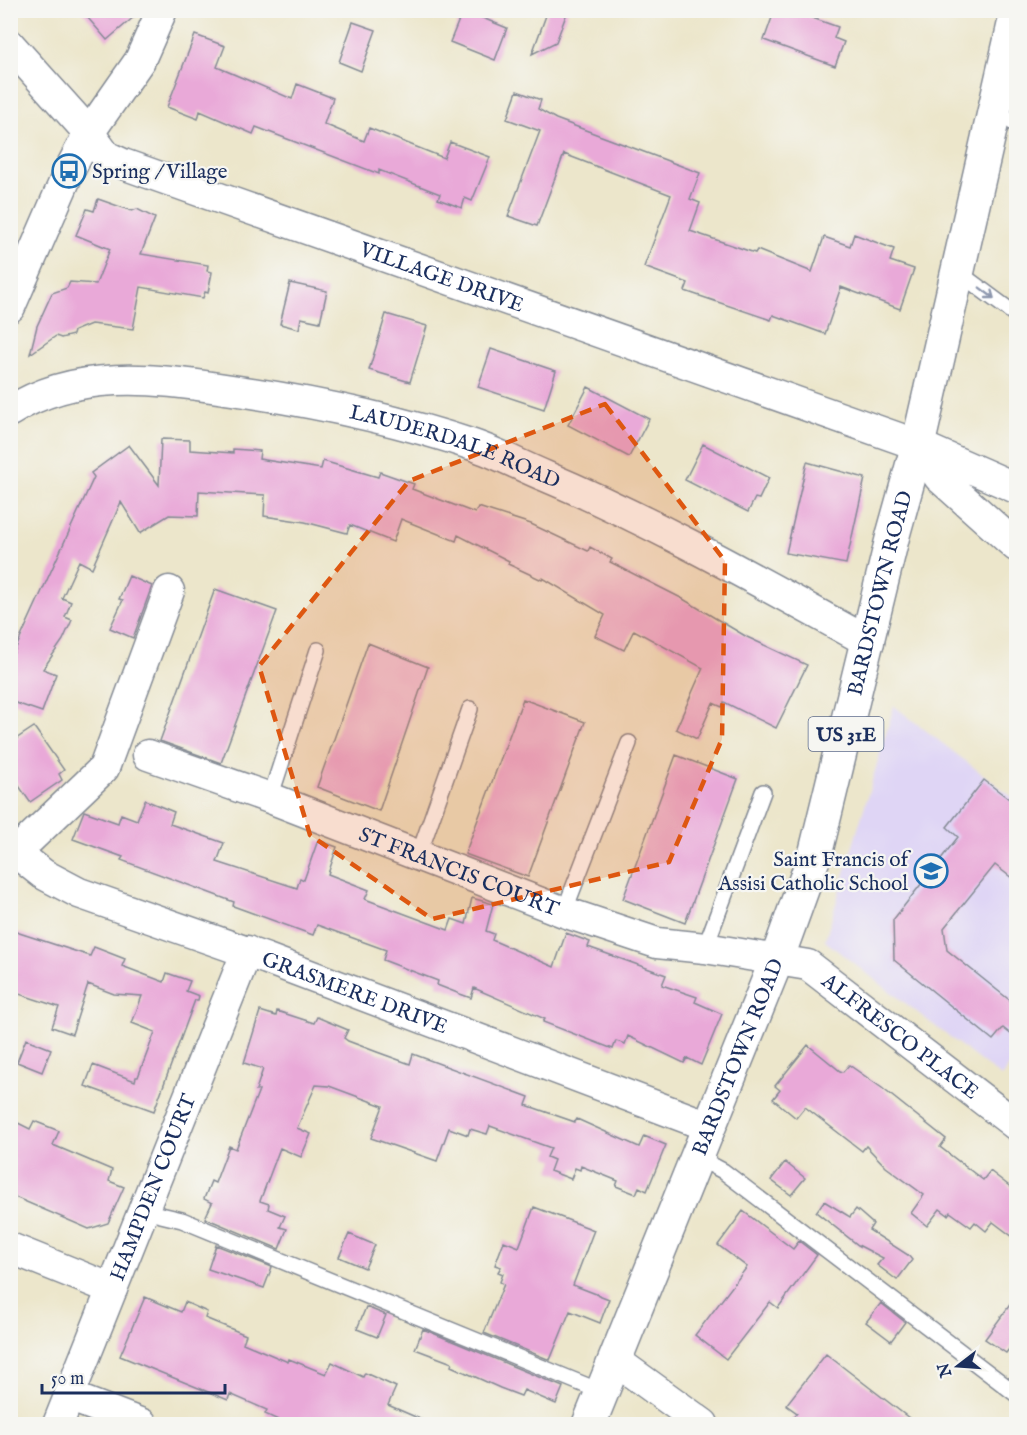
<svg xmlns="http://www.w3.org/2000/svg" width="1027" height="1435" font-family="'IM FELL English',serif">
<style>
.built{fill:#dfd5f5}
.building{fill:#e9a9d8}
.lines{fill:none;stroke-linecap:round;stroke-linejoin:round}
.lane-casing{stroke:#848a94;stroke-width:18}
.street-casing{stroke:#848a94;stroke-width:33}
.primary-casing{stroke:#848a94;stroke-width:36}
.lane{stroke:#fff;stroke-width:15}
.street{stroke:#fff;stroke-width:30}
.primary{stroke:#fff;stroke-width:33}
.oneway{stroke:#8d97ae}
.marked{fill:#de5710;fill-opacity:0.2;stroke:#de5710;stroke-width:4.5;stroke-dasharray:12 8;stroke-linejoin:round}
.labels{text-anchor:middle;stroke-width:4.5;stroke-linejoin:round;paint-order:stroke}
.shield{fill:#f6f6f2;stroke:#5d6b8a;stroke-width:1.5}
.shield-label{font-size:20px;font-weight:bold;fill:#1b2f5e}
.poi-label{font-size:21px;fill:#1b2f5e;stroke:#f6f6f2;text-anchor:start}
.street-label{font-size:21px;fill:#1b2f5e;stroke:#f6f6f2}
</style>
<rect width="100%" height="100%" fill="#f6f6f2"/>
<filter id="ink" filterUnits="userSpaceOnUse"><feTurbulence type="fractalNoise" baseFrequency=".0167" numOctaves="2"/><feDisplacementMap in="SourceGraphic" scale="12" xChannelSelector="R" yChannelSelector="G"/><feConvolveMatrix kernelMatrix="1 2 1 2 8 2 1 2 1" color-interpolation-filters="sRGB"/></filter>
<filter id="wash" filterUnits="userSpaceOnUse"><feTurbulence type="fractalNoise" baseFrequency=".008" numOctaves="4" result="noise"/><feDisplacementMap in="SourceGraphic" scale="24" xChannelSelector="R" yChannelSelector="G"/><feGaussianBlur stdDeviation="1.35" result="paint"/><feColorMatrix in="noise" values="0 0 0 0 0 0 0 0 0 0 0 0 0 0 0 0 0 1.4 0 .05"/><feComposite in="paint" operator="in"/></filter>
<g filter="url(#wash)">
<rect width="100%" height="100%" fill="#ece6cb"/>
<path class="built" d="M894,706L1016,800V1058L1001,1077L825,941Z"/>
<g id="blocks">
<path class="building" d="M81,10H142L107,40Z
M463,10L507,28L495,60L450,42Z
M548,10H568L556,42L532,54Z
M790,10L838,27L834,38L844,42L835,66L764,40L774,12L788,17Z
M353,22L376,30L361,71L339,62Z
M195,35L225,46L217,67L292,99L297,84L333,98L324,124L364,141L369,128L444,158L450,142L490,157L472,201L465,198L462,208L438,199L440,194L379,170V174L256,127L253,134L200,111L198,119L167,107Z
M517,91L541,100L538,109L556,119L700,173L690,199L700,203L690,231L755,253L757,250L812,272L824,237L850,246L854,234L894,249L890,261L914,269L900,309L841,287L825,334L773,315L771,320L685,291L688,283L644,267L671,195L564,154L537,226L508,216L540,131L507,119Z
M98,199L132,211L137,209L155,218L141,254L208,265L207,271L212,272L208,293L205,292L203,298L141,287L133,329L91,324L74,331L73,335L61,338L56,336L30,354L37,326L52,293L67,288L70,282L96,284L110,249L76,235L87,209L94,211Z
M290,283L327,291L320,322L301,318L299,329L280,324Z
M386,314L427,326L410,382L369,370Z
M491,349L556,371L544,409L478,387Z
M588,387L649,419L629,457L568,425Z
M161,439L190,440V450L233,453V449L260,451L259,459L321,469L323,461L378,477L380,472L414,484L412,489L475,513L478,507L531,524L588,551L590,547L612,559L610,562L683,599L747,637L807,665L776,728L724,702L722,707L713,703L697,739L676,729L703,668L634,630L624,650L595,636L605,615L543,578L542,580L508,564L509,561L458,535L456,541L401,519L393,542L350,525L347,533L305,522L264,516L265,495L199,491L198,516L169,515L140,533L121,502L92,568L79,561L62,598L71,602L65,617L72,620L63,640L43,669L56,674L42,712L10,701V661L94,477L91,473L129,445L159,485Z
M703,444L769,478L759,499L755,498L748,512L685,480Z
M807,462L865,478L846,564L786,553Z
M129,576L152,586L133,638L110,628L123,600L119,599Z
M215,589L277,611L221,763L160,741Z
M368,643L428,667L379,811L317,787Z
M523,699L585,722L528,877L465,854Z
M34,727L64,770L59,774L62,780L30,802L10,773V743Z
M676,755L738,779L685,923L623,899Z
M984,780L1017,805V882L995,865L944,928L947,950L1017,1006V1039L1003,1028L993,1040L894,960L893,920L958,837L947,827Z
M145,800L174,812L170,824L224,843L217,862L297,888L300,878L304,880L318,840L337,847L328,874L369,890L365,899L381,905L448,930L452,919L466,924L472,898L493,904L486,931L494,934L492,940L554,967L566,933L590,942L588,947L666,975L662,985L697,997L695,1002L722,1014L701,1065L687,1058L684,1063L628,1036L625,1044L616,1041L613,1049L543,1022L545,1019L474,988L471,998L460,994L437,985L438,981L383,960L386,950L317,925L313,935L233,906L234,902L121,860L123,857L73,839L84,811L118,823L121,814L137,820Z
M10,930L90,956L94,947L125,959L122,966L164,982L167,973L190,981L186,991L199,996L198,1000H195L154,1111L85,1086L93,1065L135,1081L136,1077H138L155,1032L132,1023L142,996L114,994L88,984L72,1034L52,1027L59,1007L10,991Z
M260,1011L276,1016L277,1011L314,1023L317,1017L348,1030L344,1038L348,1041L377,1052L410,1064L413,1054L529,1097L526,1105L575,1122L577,1119L639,1147L644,1136L666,1145L647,1191L639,1187L636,1194L616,1186L618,1181L581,1166L580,1170L575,1168L571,1179L550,1171L554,1160L547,1157L551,1148L490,1126L487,1134L470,1129L468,1135L449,1128L437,1161L371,1138L383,1106L329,1086L316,1085L297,1128L311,1134L301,1157L280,1148L260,1201L269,1204L268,1209L285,1216L280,1227L287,1229L279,1249L205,1218L212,1203L204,1199L211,1181L215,1183L229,1146L236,1149L259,1090H256L263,1069L244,1063Z
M26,1039L51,1049L42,1072L17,1062Z
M808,1045L840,1071L843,1072L849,1065L882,1088L946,1139L940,1147L983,1180L990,1171L1017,1192V1240L993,1222L986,1231L975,1222L971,1227L950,1212L948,1215L940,1209L927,1226L911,1213L924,1195L886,1167L866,1146L862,1151L805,1107L796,1118L773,1099L780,1090L775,1086Z
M10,1119L30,1129L34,1121L59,1131L53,1145L112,1170L109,1181L124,1187L108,1223L89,1229L10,1195Z
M785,1162L805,1178L791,1195L771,1180Z
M824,1201L850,1217L856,1209L873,1224L869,1230L908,1255L912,1260L897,1280L877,1265L883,1258L858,1245L816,1212Z
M534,1207L594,1230L573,1285L609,1299L600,1323L570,1311L550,1360L484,1333L504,1284L500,1282L503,1274L498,1272L501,1267L495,1265L504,1241L519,1247Z
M743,1211L793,1249L799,1241L817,1255L778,1308L770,1302L726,1359L695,1335L747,1267L718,1245Z
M349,1234L375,1245L365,1268L339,1257Z
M216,1245L272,1267L264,1288L208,1269Z
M1017,1295V1339L1006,1353L985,1339Z
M145,1297L181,1312L185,1302L207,1312L205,1318L246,1335L243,1343L288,1362L289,1359L326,1374L332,1362L363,1377L365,1373L396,1387L388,1405L434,1425H289L265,1414L267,1410L230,1394L228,1400L120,1356Z
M881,1303L905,1322L891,1341L866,1322Z
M366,1307L386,1315L377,1337L357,1329Z
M423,1329L563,1387L556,1404L524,1390L521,1396L500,1388L451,1366L452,1363L415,1349Z
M826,1354L852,1374L918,1425H788L797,1413L786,1405Z"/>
</g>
</g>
<g filter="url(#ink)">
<use href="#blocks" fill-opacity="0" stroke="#848a94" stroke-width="1.5"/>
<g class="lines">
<defs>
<path id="lane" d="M995,108L1016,125
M958,272L1016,315
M270,798L318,650
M418,857L470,709
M564,912L629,743
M705,948L763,792
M697,1157L723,1171L1016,1394
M144,1211L182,1220L602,1392"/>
<g id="street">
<path id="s1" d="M10,45L89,133L106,156L123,164L918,445L1016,488"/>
<path d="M10,307L69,171L89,133L140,60L162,10"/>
<path id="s2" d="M10,411C76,369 153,378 225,389C309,401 393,418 473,445C497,453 521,466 545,476C656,523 763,584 869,642"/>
<path d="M918,445L939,477L1016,546"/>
<path id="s3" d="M148,755L270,798L564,912L657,943L705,948L808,965L1016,1125"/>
<path id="s4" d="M10,848L43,874L79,893L267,959L708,1126"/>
<path d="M15,853L104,768L169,591"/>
<path d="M10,1248L112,1289"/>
<path d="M616,1361L703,1424"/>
<path d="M69,1396L142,1424"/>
<path id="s5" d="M58,1424L247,951"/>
</g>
<g id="primary">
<path id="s6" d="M589,1424L777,959L816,851L893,535L918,445L1016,16"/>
</g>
</defs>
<use href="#lane" class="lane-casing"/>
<use href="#street" class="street-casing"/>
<use href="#primary" class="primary-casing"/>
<use href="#lane" class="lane"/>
<use href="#street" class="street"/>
<use href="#primary" class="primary"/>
</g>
<defs><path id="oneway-shaft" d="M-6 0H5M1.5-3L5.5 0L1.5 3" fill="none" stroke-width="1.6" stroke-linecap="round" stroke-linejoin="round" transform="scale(1.5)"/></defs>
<use class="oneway" href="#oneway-shaft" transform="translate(987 293) rotate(37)"/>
</g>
<path class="marked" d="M605,404L725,561L722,739L669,862L432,919L310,835L259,666L409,481Z"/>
<defs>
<symbol id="bus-ring" viewBox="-11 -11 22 22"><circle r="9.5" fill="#f6f6f2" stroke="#1f6fb2" stroke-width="1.5"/><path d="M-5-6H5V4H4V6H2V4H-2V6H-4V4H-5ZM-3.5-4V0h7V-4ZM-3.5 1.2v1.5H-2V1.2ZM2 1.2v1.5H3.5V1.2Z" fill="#1f6fb2"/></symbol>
<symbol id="school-ring" viewBox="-11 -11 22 22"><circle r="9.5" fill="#f6f6f2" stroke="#1f6fb2" stroke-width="1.5"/><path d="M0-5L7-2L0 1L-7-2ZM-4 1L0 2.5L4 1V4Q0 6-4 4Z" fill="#1f6fb2"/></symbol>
</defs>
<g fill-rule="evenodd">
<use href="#bus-ring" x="50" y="152" width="38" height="38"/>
<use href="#school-ring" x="912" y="852" width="38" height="38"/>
</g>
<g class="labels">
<rect class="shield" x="808.5" y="717" width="75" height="34" rx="4.5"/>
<g class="shield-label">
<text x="846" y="741">US 31E</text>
</g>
<g class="poi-label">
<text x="92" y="178">Spring / Village</text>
<text x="908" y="866" text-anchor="end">Saint Francis of<tspan x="908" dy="24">Assisi Catholic School</tspan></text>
</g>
<g class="street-label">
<text dy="7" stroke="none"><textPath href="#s1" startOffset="504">VILLAGE DRIVE</textPath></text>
<text dy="7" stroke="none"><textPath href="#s2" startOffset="459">LAUDERDALE ROAD</textPath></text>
<text dy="7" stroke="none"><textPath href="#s6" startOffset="882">BARDSTOWN ROAD</textPath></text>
<text dy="7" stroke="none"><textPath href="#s3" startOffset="332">ST FRANCIS COURT</textPath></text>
<text dy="7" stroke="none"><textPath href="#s4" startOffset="376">GRASMERE DRIVE</textPath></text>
<text dy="7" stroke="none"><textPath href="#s3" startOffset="812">ALFRESCO PLACE</textPath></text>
<text dy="7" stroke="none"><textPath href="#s6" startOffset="396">BARDSTOWN ROAD</textPath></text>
<text dy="7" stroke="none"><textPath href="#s5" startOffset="255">HAMPDEN COURT</textPath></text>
</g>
</g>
<rect width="1027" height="1435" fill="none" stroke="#f6f6f2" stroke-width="36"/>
<g transform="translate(958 1366) rotate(253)" stroke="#f6f6f2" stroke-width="4.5" paint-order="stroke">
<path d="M0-4.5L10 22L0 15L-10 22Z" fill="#1b2f5e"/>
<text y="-9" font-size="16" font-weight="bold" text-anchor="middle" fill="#1b2f5e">N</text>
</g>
<path d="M42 1384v9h183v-9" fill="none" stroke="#1b2f5e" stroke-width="3"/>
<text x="51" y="1384" font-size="18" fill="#1b2f5e" stroke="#f6f6f2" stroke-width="4.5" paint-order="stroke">50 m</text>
</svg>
